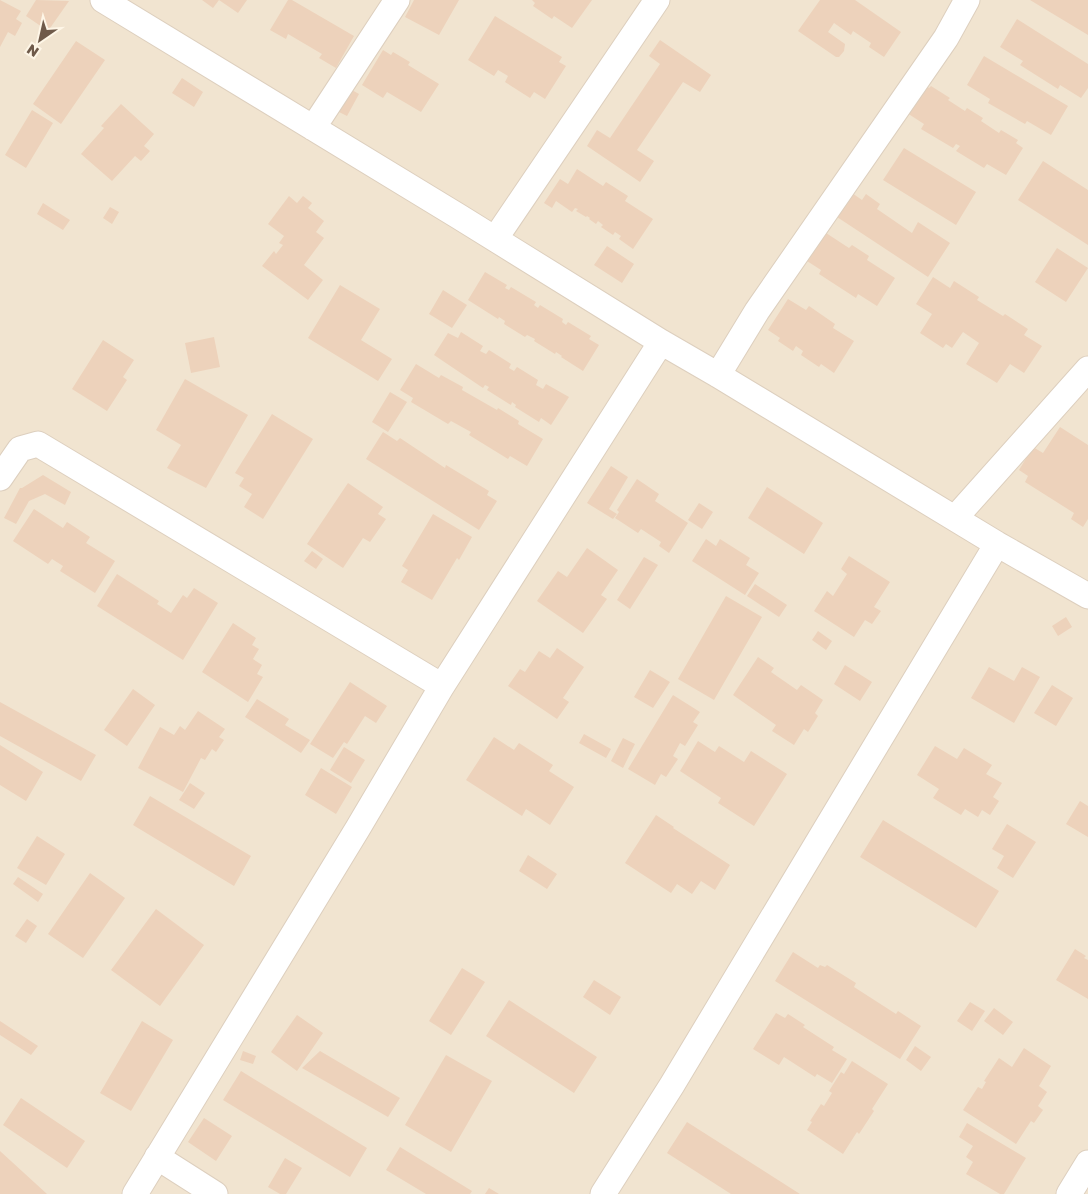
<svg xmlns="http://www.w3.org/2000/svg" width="1088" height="1194" font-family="'Golos Text',sans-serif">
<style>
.residential{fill:#f1e4d0}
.building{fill:#edd2bb}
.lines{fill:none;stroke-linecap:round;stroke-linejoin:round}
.street-casing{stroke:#ddcfbe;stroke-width:27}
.street{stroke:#fff;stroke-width:25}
</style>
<rect width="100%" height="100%" fill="#faf2e1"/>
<path class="residential" d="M0,0H1088V1194H0Z"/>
<path class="building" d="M0,0L21,11L16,19L22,23L15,36L8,32L0,47Z
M36,0L69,1L48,31L26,16Z
M202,0H219L213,8Z
M219,0H247L238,13Z
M288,0H292L354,36L336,68L319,58L322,54L288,34L286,39L270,30Z
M414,0H459L439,35L405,17Z
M532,0H592L572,28L554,16L552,19L533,6L535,3Z
M820,0H855L901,32L884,57L869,47L871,43L853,31L851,35L834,23L828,32L845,44L844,51L839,57H836L798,31Z
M1030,0H1088V35Z
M495,16L562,57L559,62L566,66L545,99L534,92L530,98L505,82L508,76L498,70L494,76L468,60Z
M1017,19L1088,64V88L1081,98L1060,85L1058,89L1020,65L1023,61L1000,47Z
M660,40L711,75L700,92L683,82L637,150L654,161L640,182L587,146L597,130L610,138L660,64L649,56Z
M76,41L105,60L61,124L33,104Z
M383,50L391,55L393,52L410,62L408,65L439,84L421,112L387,92L383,98L362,85Z
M984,56L1068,106L1051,135L1027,121L1025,124L988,103L990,99L967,85Z
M182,78L203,92L194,107L172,93Z
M343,85L359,94L347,116L331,108Z
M925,85L929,88L931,86L950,98L948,100L965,111L967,108L983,118L981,121L999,133L1001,130L1018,140L1016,143L1023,148L1006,175L987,164L984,168L956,151L960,146L956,144L953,148L921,129L924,124L907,113Z
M121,104L154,134L144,146L150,151L141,161L135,156L112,181L81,154L104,128L101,126Z
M32,110L53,123L26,168L5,155Z
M904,148L976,192L956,225L883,180Z
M1043,161L1088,190V245L1018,200Z
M577,169L603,186L606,182L628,196L625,201L653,219L633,249L619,239L621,236L615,232L613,235L601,227L603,225L598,221L596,224L589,219L590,218L587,216L586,217L576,211L578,209L575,208L572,212L556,201L552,208L544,203L560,179L568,184Z
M852,193L862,200L866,194L880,204L877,209L912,233L918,222L950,243L928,277L837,217Z
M289,196L297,203L303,196L312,203L308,208L324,221L316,232L324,238L304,265L323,280L308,300L262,266L274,251L276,254L283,245L279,243L284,236L268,224Z
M43,203L70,220L63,230L37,214Z
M110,207L119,212L112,224L103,218Z
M826,233L849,248L852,245L869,256L867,260L895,278L877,306L858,294L856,298L819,274L821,270L807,261Z
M607,246L634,264L622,283L594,265Z
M1057,248L1088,268L1066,302L1035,282Z
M485,272L507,285L505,288L509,290L511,287L536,302L534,305L538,308L540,305L563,319L562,322L566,325L568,322L591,336L589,339L599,345L583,371L561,357L562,356L556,352L555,354L534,341L535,339L527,335L525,337L504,324L505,321L499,317L498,319L468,300Z
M933,277L950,288L954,281L979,297L977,300L1003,316L1005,314L1028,329L1024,335L1042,346L1024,373L1010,364L997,383L966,364L979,343L963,332L952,348L946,344L943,348L920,333L932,314L916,304Z
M340,285L380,309L361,340L392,359L378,381L308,338Z
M443,290L467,305L452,328L429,314Z
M788,299L806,310L809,306L835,324L833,328L854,341L834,373L821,364L819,367L801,355L803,351L796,346L793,351L778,341L780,338L768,330Z
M461,332L483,346L480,351L486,354L489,350L511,364L509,368L514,371L517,367L538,380L536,385L543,389L546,384L569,397L551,425L541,418L539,422L515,407L516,405L512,402L511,405L487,390L489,387L485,385L483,388L434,355L448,333L458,338Z
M214,337L220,367L191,373L185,343Z
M103,340L134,360L123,377L127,380L107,411L72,389Z
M416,364L439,378L441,375L463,387L462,390L497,410L498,408L519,421L518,424L543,439L527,466L510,456L508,459L469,435L471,432L451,421L448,424L411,402L413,398L400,390Z
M185,379L248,415L206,488L167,468L181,445L156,430Z
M390,392L407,402L388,432L372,422Z
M272,414L313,439L263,519L244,507L252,494L239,486L244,478L235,473Z
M1060,427L1088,445V519L1083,527L1071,519L1074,513L1025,482L1028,476L1019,470L1033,447L1043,453Z
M383,432L397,441L400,438L445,468L446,465L489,491L487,495L497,501L479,530L366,459Z
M611,466L628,477L609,509L617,514L613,519L587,503Z
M43,475L71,492L65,505L45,494L29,501L16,524L4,518L20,488H22Z
M637,479L659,494L655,501L688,523L669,553L659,546L661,542L641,529L638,533L615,518L619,512L617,510Z
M348,483L383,507L378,514L386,519L370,542L363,538L343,568L307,544Z
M767,487L823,523L804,554L748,518Z
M699,503L713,512L702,529L688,520Z
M34,509L63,528L67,522L90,537L86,543L115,561L95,593L60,571L63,566L52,559L48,564L13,541Z
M433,514L472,537L459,560L457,558L432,600L401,582L408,570L402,566Z
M706,539L716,546L720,539L750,558L746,565L759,573L745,595L692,561Z
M587,548L618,570L601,595L607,599L583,633L537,601L558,571L567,577Z
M312,551L323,559L316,569L304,561Z
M849,556L890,582L874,607L881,611L872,624L865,620L854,637L814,611L827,591L833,596L847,574L841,569Z
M644,557L658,565L630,609L617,600Z
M117,574L159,601L157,604L171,613L183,595L187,598L194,588L218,603L183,660L97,606Z
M755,584L787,605L779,617L747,596Z
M726,596L762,617L714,700L678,679Z
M1066,617L1072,627L1058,636L1052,626Z
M233,623L256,638L252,645L259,649L253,659L262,665L257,674L263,677L248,702L202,672Z
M818,631L832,641L826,650L812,640Z
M557,648L584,667L563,698L569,702L557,719L508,686L520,669L525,672L539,651L550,658Z
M758,657L774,668L771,672L797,690L801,685L823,700L815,713L818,716L808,732L804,729L794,745L772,731L776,725L733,695Z
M845,665L872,682L860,701L834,684Z
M989,667L1014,681L1022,667L1040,677L1014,723L971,698Z
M650,670L670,682L653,708L634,697Z
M350,682L387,706L376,723L365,716L347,744L344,742L333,758L310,744Z
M1052,685L1073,698L1056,726L1034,713Z
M133,689L155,705L127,746L104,730Z
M673,695L700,712L693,722L698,725L685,746L680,743L673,756L678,759L666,777L661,774L655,785L628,769Z
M257,699L289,719L285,725L310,740L301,753L245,717Z
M0,702L96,755L81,781L0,736Z
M198,711L225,729L219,737L224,740L216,752L212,749L205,760L201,758L183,792L138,768L160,727L174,735L180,726L185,730Z
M584,734L611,749L606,758L579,743Z
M494,737L514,750L519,743L553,765L549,771L574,787L550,825L526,809L522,816L466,780Z
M623,738L635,744L623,768L611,761Z
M698,741L715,752L719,746L744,762L751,751L787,774L754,826L718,803L721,798L680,771Z
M0,745L43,772L26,801L0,785Z
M935,746L957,759L964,748L992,765L986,774L1002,783L993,797L999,801L990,815L982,810L978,817L965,809L961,815L933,798L939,789L917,775Z
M344,747L365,760L351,783L330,770Z
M321,768L352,787L336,814L305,795Z
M190,783L205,793L194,809L179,800Z
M150,796L251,856L234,886L133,825Z
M1080,801L1088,806V837L1066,824Z
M656,815L674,827L673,828L730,865L715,890L701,881L692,894L677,884L671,893L625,863Z
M883,820L999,891L976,928L860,857Z
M1007,824L1036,842L1013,878L997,868L1004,856L992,849Z
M37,836L65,854L46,885L17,868Z
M528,855L557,874L547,889L519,871Z
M90,873L125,898L83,958L48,934Z
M18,877L43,894L38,902L13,884Z
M156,909L204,945L160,1006L111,970Z
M27,919L37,926L26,943L15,936Z
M1075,949L1086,956L1084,958L1088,960V999L1056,980Z
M793,952L818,968L820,965L825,967L827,965L856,983L854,987L896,1014L898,1011L921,1026L900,1059L775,981Z
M462,968L485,982L451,1035L429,1021Z
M594,980L621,997L610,1015L583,997Z
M509,1000L597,1057L574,1093L486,1036Z
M970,1002L985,1011L972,1031L957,1021Z
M994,1008L1013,1022L1003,1035L984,1021Z
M776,1013L785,1018L788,1014L805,1025L803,1027L834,1047L832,1050L847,1059L832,1083L817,1074L815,1077L784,1057L779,1065L753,1049Z
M297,1015L323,1033L297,1071L271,1052Z
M0,1021L38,1046L31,1055L0,1035Z
M142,1021L173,1040L131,1111L100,1093Z
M915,1046L931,1057L921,1071L906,1060Z
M1024,1048L1051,1066L1039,1086L1047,1092L1038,1106L1043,1110L1034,1123L1031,1121L1016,1144L963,1110L978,1087L982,1089L986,1082L984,1081L999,1058L1012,1067Z
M243,1051L256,1056L253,1064L240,1060Z
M320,1051L400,1098L388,1117L302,1068Z
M446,1055L492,1081L451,1152L405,1125Z
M852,1061L888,1084L872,1109L874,1111L859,1134L857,1132L843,1154L807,1130L812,1122L810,1121L821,1104L824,1106L832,1093L829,1091L841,1072L844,1074Z
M241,1071L367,1148L350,1177L223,1100Z
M21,1098L85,1141L67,1168L3,1125Z
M204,1118L232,1136L216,1161L188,1142Z
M687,1122L800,1194H731L667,1153Z
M967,1123L1026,1158L1004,1194H1000L966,1174L973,1162L966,1157L973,1146L959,1137Z
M400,1147L472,1191L470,1194H426L386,1170Z
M0,1151L47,1194H0Z
M285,1158L302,1168L286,1194H280L268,1187Z
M489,1188L499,1194H485Z"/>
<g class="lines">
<defs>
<path id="street" d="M103,0L458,216L661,342L718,375L997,544L1088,596
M313,128L397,0
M495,239L657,0
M718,375L757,311L946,38L967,0
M0,478L20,449L38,444L442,686
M955,518L1088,369
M157,1157L215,1194
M135,1194L358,828L442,686L661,342
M603,1194L672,1085L997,544
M1069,1194L1088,1163"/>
</defs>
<use href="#street" class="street-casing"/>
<use href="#street" class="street"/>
</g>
<g transform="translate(40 40) rotate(214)" stroke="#fef6e7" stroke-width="4" paint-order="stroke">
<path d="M0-4L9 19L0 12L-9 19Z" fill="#6f5a4a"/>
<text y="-8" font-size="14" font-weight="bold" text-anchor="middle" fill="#6f5a4a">N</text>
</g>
</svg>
